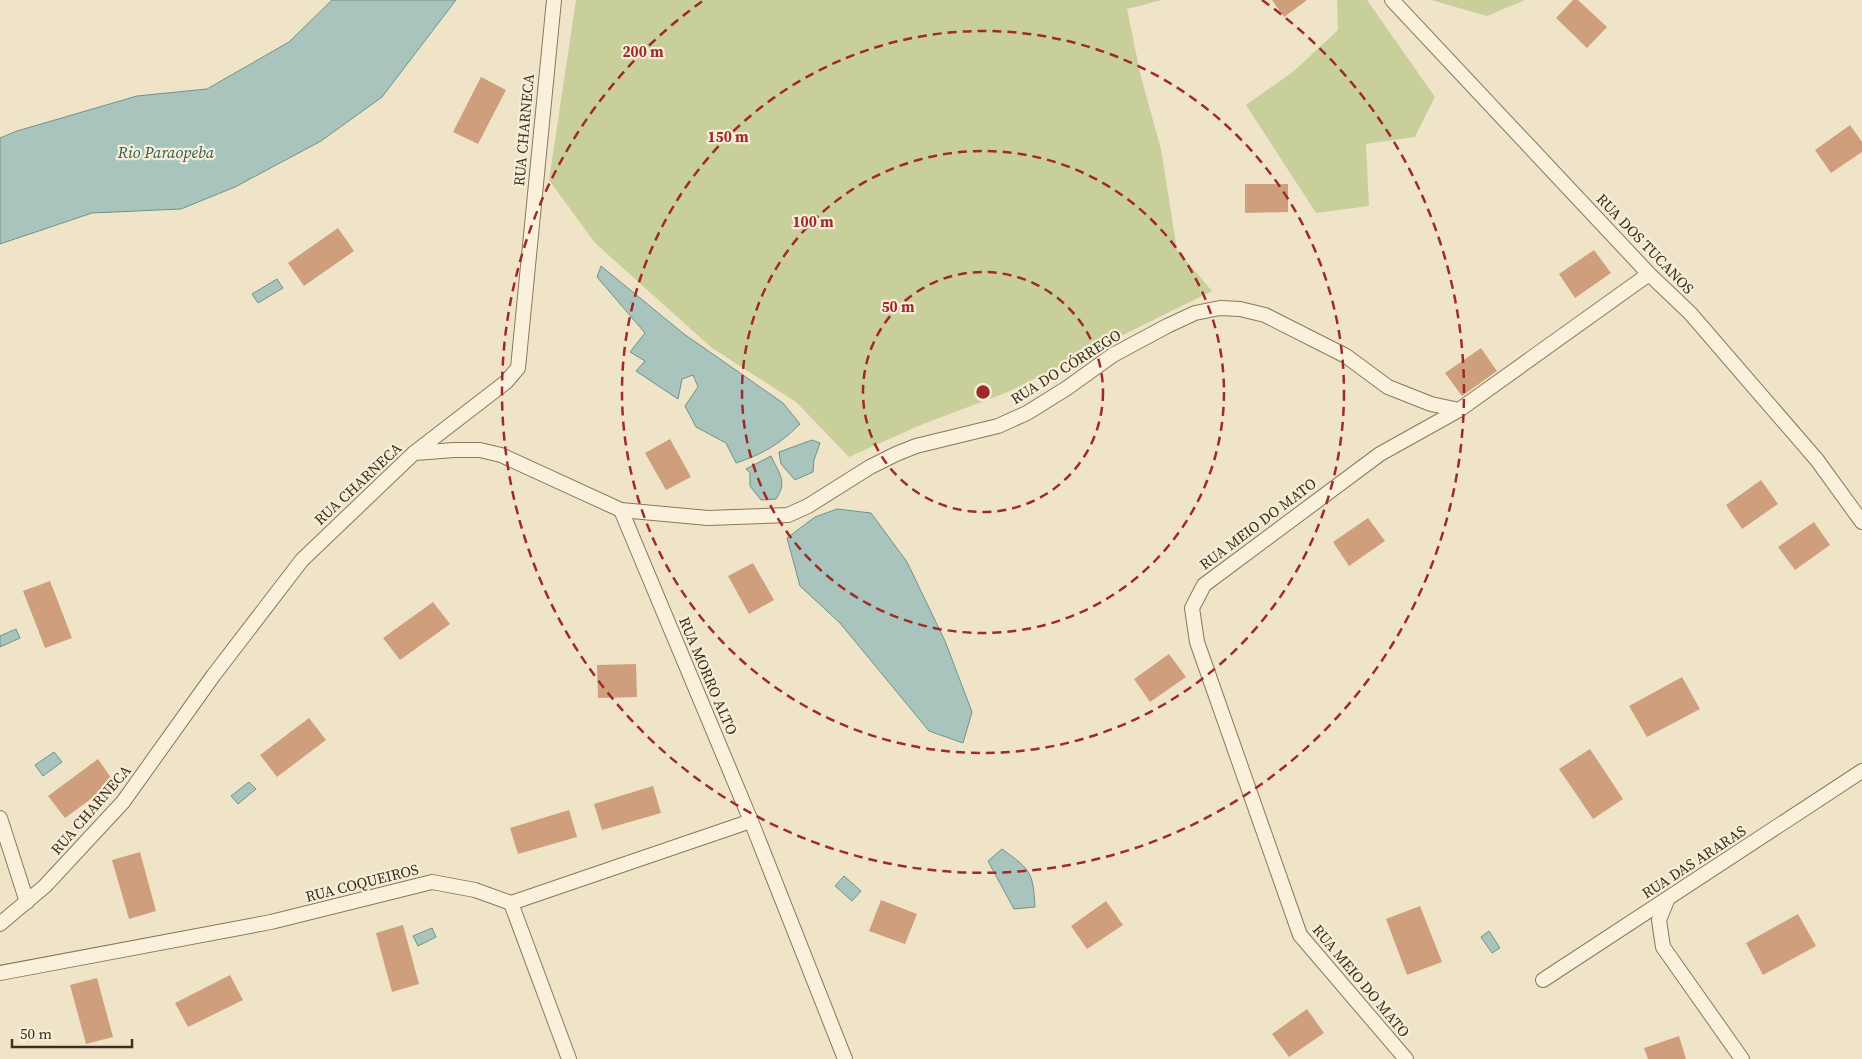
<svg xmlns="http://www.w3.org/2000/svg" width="1862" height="1059" font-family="'Source Serif 4',serif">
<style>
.green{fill:#c9cf9b}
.water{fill:#a9c4bc;stroke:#6f938a}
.building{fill:#cf9f7d}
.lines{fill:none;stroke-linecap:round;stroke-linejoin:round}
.minor-casing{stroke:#8d765c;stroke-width:16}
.minor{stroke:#faf1dc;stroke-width:14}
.ring{fill:none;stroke:#9e2a2b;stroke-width:2.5;stroke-dasharray:9 6}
.labels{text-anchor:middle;stroke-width:4.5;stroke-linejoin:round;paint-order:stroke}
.street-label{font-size:15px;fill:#3d2e20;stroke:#f7eed8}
.water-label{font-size:16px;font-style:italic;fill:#2f5d5a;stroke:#f7eed8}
.centre{fill:#9e2a2b;stroke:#f7eed8;stroke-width:2.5}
.ring-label{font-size:15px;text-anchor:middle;font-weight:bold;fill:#9e2a2b;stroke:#f7eed8;stroke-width:4.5;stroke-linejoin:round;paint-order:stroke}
</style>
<rect width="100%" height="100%" fill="#f0e4c8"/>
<path class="green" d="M576,0H1162L1127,9L1141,77L1161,149L1177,250L1212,291L1008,392L923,424L849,457L796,402L712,348L595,243L549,180Z
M1337,0H1367L1435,97L1415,137L1366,144L1369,206L1316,213L1246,105L1294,71L1338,30Z
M1431,0H1525L1487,16Z"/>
<path class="water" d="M332,0H456L382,97L321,141L235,187L181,209L92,213L0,244V138L17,131L137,96L207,89L289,42Z
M601,266L684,334L783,403L800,424C780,444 763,454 736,463L726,443L696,427L685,406L698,387L693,375L682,379L678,399L636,371L645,361L630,352L645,333L597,277Z
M277,279L283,288L258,303L252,294Z
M812,440L820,443L814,460L813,472L795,480L781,464L779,452Z
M771,456C779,474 788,481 776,499L761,500L750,486V473L746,469Z
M837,509L871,513L907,562L945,641L972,712L963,743L929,731L840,623L800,586L787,538L815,517Z
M16,629L20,638L0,647V636Z
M54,752L62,762L43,776L35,765Z
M249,782L256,789L238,804L231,796Z
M1002,849C1031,870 1033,872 1035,907L1014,909L988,861Z
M844,876L861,891L852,901L835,886Z
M432,928L436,937L418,946L413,936Z
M1489,931L1500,948L1492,953L1481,937Z"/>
<path class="building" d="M1272,0H1307L1284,17Z
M1573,0H1578L1607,27L1587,48L1556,18Z
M481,77L506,90L478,144L453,132Z
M1850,125L1862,142V152L1831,173L1815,150Z
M1245,184H1288V212L1245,213Z
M338,228L354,251L304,286L288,263Z
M1594,250L1611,273L1575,298L1559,274Z
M1481,348L1497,371L1462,396L1445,373Z
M670,439L691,477L666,490L645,453Z
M1761,480L1778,504L1742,529L1726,505Z
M1368,518L1385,541L1349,566L1333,542Z
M1814,522L1830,545L1795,570L1778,547Z
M753,563L774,600L749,614L728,576Z
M50,581L72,638L45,648L23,591Z
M433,602L450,624L400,660L383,638Z
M1169,654L1186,677L1150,702L1134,679Z
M636,664L637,697L598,698L597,665Z
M1682,677L1700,709L1647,737L1629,706Z
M309,718L326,740L277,777L260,755Z
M1590,749L1623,799L1593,819L1559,769Z
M98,759L114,782L65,818L48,796Z
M653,786L661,813L602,830L594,804Z
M569,810L577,837L518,854L510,828Z
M140,852L156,911L129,919L112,860Z
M881,900L917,914L905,944L869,931Z
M1106,901L1123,925L1087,949L1071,926Z
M1420,906L1442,962L1407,975L1386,919Z
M1798,914L1816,946L1763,975L1746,943Z
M403,925L419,984L392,992L376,933Z
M230,975L243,1000L188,1027L175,1003Z
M97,978L113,1037L86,1044L70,985Z
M1307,1009L1324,1033L1289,1057L1272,1034Z
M1679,1036L1686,1059H1648L1644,1048Z"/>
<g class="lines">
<defs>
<path id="minor" d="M1392,0L1649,274L1690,313L1817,460L1862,522
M415,453L454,450H480L501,455L621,510L751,821L845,1059
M621,510L708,518L788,515L808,506L870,467L896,454L916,446L998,426L1027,413L1067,388L1113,355L1167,326L1195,313L1220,308L1240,309L1265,315L1346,356L1388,387L1431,404L1459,410
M0,818L27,902
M1668,898L1659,920L1663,947L1742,1059
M511,903L569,1059
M0,924L45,886L123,802L213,676L302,560L414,453L506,382L518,368L554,0
M0,973L271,922L432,882L475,890L511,903L751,821
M1543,980L1862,771
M1406,1059L1300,935L1197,642L1192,608L1204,585L1380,454L1459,410L1649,274"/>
</defs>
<use href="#minor" class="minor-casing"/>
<use href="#minor" class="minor"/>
</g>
<g class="ring">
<circle cx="983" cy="392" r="120"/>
<circle cx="983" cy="392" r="241"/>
<circle cx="983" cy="392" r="361"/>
<path d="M1262 0A481 481 0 1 1 704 0"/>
</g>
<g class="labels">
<g class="street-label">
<text transform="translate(524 130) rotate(-85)" y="5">RUA CHARNECA</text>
<text transform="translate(1645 244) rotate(46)" y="5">RUA DOS TUCANOS</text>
<text transform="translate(1066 367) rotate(-32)" y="5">RUA DO CÓRREGO</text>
<text transform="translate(358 484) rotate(-43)" y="5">RUA CHARNECA</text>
<text transform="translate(1258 524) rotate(-37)" y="5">RUA MEIO DO MATO</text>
<text transform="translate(708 676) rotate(67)" y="5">RUA MORRO ALTO</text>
<text transform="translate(91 810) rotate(-49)" y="5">RUA CHARNECA</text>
<text transform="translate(1694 862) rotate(-33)" y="5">RUA DAS ARARAS</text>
<text transform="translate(362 883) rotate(-14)" y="5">RUA COQUEIROS</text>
<text transform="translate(1361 981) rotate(50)" y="5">RUA MEIO DO MATO</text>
</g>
<g class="water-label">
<text x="166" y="158">Rio Paraopeba</text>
</g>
</g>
<circle cx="983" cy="392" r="8" class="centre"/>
<g class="ring-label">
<text x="643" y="57">200 m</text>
<text x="728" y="142">150 m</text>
<text x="813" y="227">100 m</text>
<text x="898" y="312">50 m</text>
</g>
<path d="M12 1039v8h120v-8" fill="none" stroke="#3d2e20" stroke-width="2.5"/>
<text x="20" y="1039" font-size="15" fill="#3d2e20" stroke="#f7eed8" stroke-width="4" paint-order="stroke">50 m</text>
</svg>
